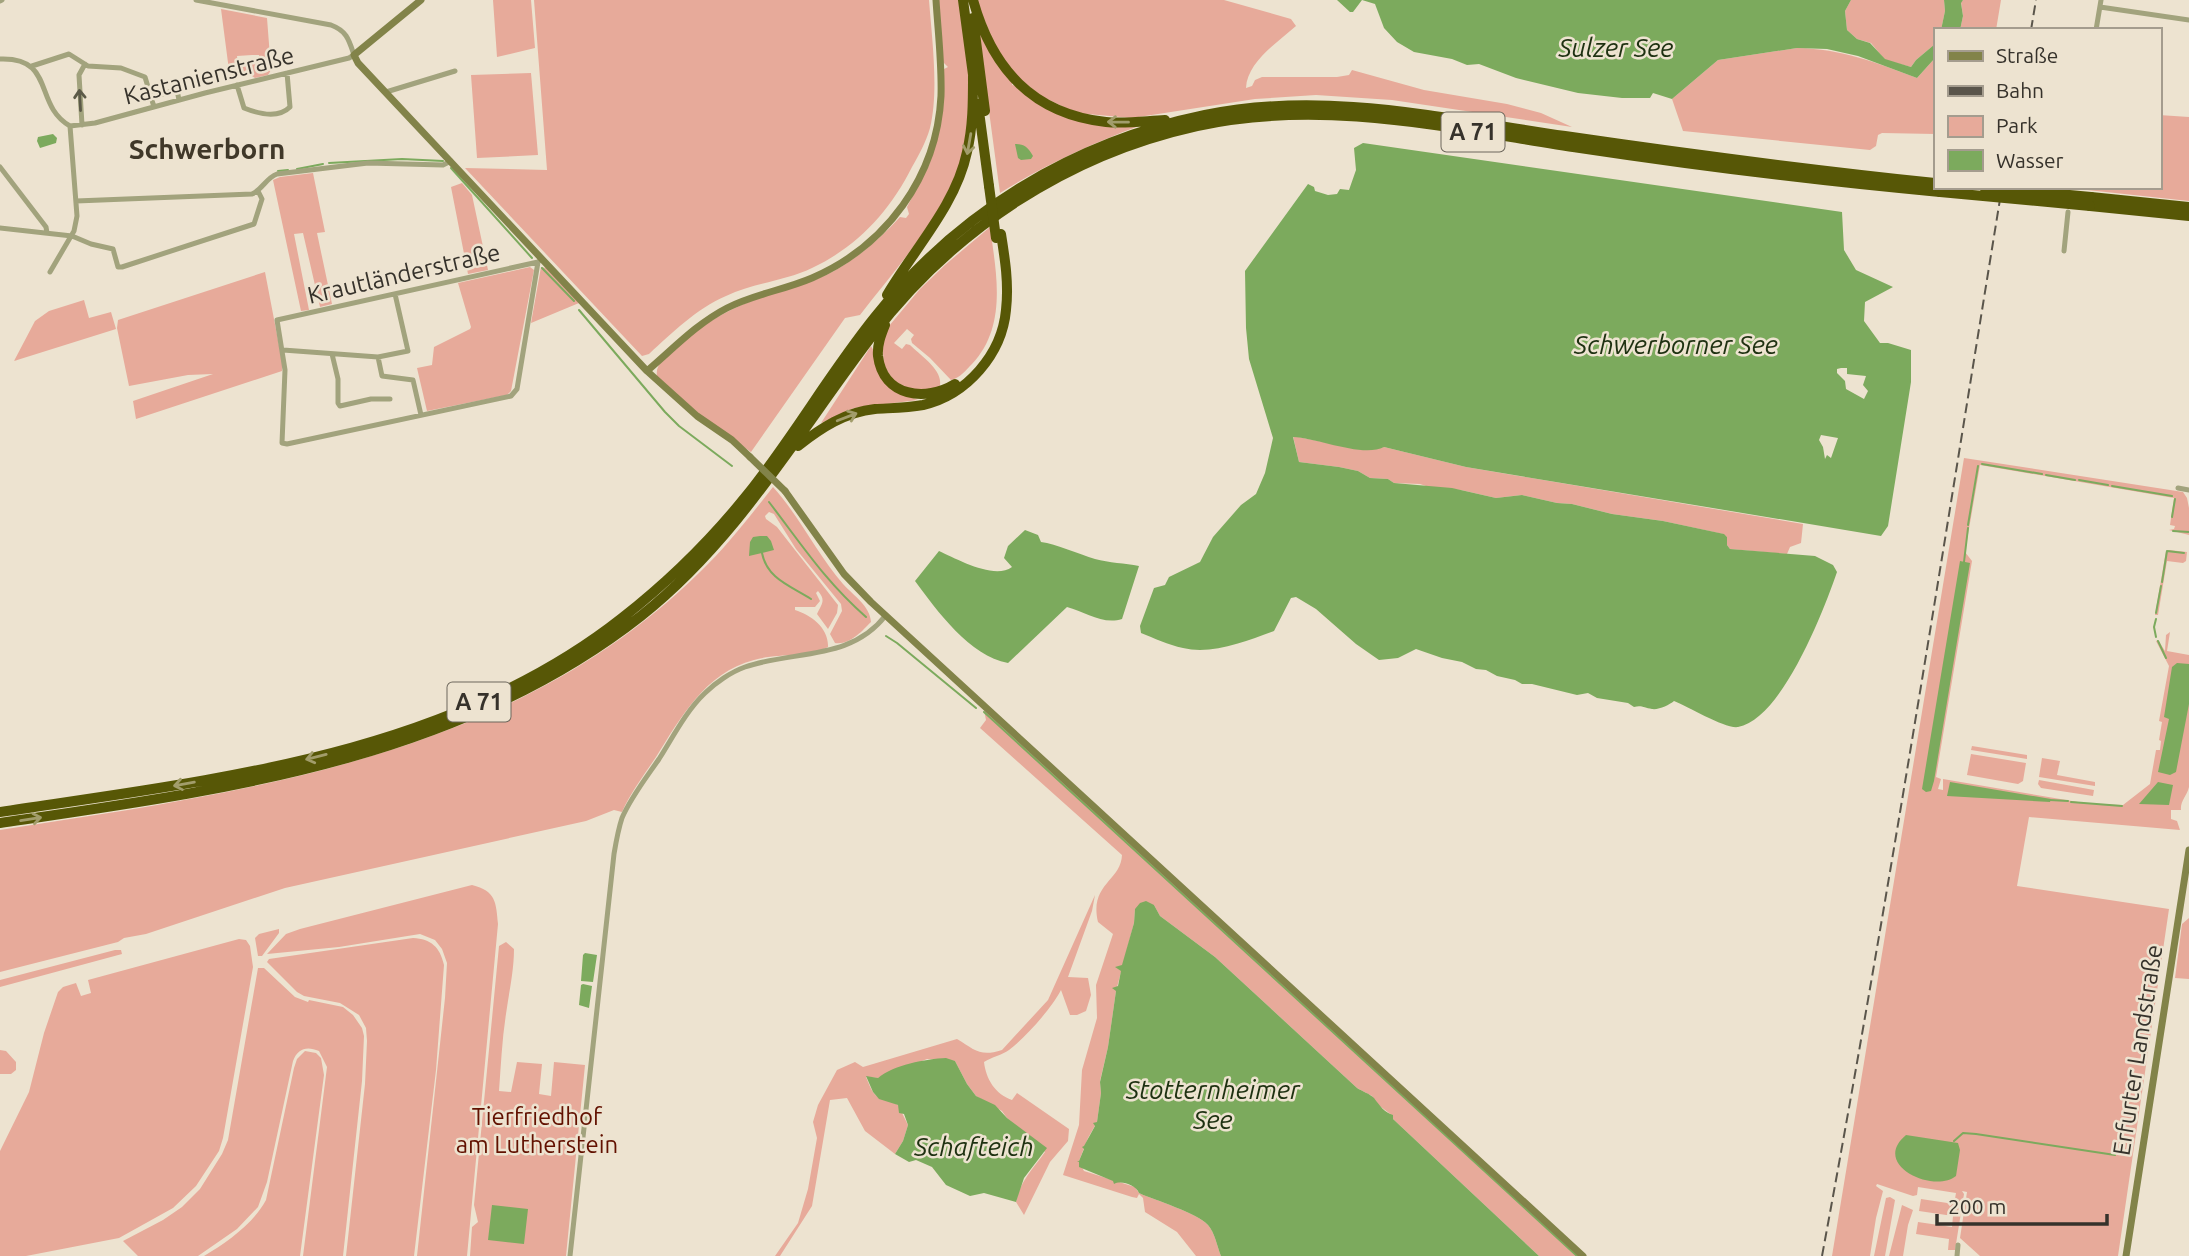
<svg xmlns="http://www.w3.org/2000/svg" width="2189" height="1256" font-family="Ubuntu,sans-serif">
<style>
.green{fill:#e7aa9a;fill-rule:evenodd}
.water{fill:#7caa5d;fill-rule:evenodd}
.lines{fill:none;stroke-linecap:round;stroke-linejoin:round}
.stream{stroke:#7caa5d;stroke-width:2}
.street{stroke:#a2a37d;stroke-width:5}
.secondary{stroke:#828349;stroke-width:7}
.highway{stroke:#575706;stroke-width:10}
.rail{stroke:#5a554b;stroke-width:2;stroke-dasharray:10 5;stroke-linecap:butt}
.secondary-bridge{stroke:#828349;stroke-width:7}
.highway-bridge{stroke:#575706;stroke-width:10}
.oneway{stroke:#5c5a48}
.oneway2{stroke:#a29d6b}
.labels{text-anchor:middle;stroke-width:5;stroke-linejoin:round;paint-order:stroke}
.shield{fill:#ede3d0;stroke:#6d675c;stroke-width:2}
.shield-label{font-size:23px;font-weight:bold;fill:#36322b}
.street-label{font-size:24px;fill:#36322b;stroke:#ede3d0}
.park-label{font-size:24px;fill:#621100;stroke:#ede3d0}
.water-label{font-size:26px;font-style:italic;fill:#1e3111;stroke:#ede3d0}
.quarter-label{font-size:28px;font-weight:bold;fill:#403829;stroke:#ede3d0}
</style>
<rect width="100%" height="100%" fill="#ede3d0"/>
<path class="green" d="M493,0H531L535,48L497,57Z
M534,0H929C932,39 939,91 930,128C926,142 919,155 912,167C890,211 857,247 812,268C785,281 753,283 726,296C696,309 673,332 649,354L642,356L465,168L547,170Z
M938,0H960C965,41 975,92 968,133C955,205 903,259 860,315L845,318L751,452L708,422L657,376C655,364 665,359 673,351C696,328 724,311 754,300C780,289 809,285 834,271C859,257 881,238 900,217L906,218L909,214L907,207L929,165L936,143L944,69L948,67L943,62Z
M976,0H1224L1291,19L1296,26C1278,42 1247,62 1246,88L1252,86L1255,80L1262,77H1337L1349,75L1352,70L1424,90L1507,104L1541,113L1572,127L1392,100L1316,95L1255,99L1132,118L1076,113L1039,95L1017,76L999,55Z
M1851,0H1944L1945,11L1941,30H1935V44L1916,60L1911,67L1885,60L1871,43L1857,39L1847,30L1845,11Z
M1963,0H2001L1996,30H1960L1963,16L1961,2Z
M221,9L267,18L271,70L268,75L255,78L249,74L230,78ZM252,55H259L260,62L238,64L237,56Z
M978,29L1012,81V85L1017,86L1043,105L1139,126C1090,144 1045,165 1000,193Z
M1797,48C1842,49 1875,62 1917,78L1935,58V134L1882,133L1878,135L1876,146L1870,150L1683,131L1672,99L1718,60Z
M531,73L538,155L477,158L471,75Z
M2159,115L2189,117V201L2078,189L2159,187Z
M313,173L325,232L317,233L332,304L320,307L303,233L294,234L309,310L301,311L273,180L280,177Z
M462,183L472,195L488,270L468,274L451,187Z
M990,227C996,272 1008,326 972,364C966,370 960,378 951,380L930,358L912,343L911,339L914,335L907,329L894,343L902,349L906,344L910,345C921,356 948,373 938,390L916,393L893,380L884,366L882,340L889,326L920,289L945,265Z
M530,267L534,270L511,391L507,395L427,411L417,368L432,365L434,347L470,329L471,327L458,283Z
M541,267L546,268L579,303L531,323Z
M265,272L282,361V371L136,419L133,401L213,374L188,375L129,386L117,328L118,320Z
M84,300L89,318L111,312L116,329L14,361L35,321L49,311Z
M871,346L898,393L918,400L854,408L821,423Z
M1293,436L1364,450L1384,447L1466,467L1803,524L1801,543L1790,547L1787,554L1730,549L1727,545V537L1723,534L1663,521L1612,514L1572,504L1557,503L1522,495L1496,498L1461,490L1429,487L1420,484L1394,483L1388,479L1370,478L1358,471L1339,467L1299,462Z
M1964,458L2183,492L2187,498L2189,508V535L2169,530L2174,529L2175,526L2170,525L2174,498L1980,465L1965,552L1972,561L1936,777L1941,779L1938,789L1943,790V779L2090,804L2123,805L2150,784L2156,750H2160L2161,741L2159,740L2162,722L2159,721L2169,666L2156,641L2158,640L2165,651L2166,635L2170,632L2167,651L2189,655V787C2187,796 2180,801 2181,810H2171V819L2177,821L2180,830L2029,817L2017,886L2169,909L2118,1256H1980L1960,1238L1967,1192L1962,1191L1964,1194L1955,1250H1948L1949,1239L1916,1234L1918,1222L1952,1227L1953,1216L1919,1211L1921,1199L1954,1204L1956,1193L1918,1187L1917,1195L1913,1196L1877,1184L1876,1186L1883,1191L1876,1218L1870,1256H1832Z
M773,487C800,517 817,554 843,584C854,596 870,606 871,622C862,631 850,645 835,643L830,634L842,611L841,604L796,549L774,514L769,512L765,516L766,519L777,527L838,605L837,613L828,629L817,614C822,604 826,600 818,591L816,593L820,601L815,607H795V610C811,615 829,628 828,647C806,658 777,653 754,660C705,673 681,717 656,757C644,775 631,792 622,812L614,810L586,821L285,888L146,934L124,938L118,942L0,972V830C248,792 514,756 701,571C728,545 750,516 773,487Z
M2169,550L2187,552L2186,561L2183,563L2167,561L2158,615H2155L2166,551Z
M984,710L1580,1256H1539L1393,1119V1116L1377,1104L1372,1096L1357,1088L1215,957L1160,916L1154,905L1135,909L1134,923L1116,991L1108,1047L1100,1081L1101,1093L1097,1122L1088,1138L1079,1161L1084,1171L1135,1187L1139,1193C1154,1200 1198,1213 1208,1225C1215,1233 1217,1246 1221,1256H1196L1177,1232L1145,1212L1143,1198L1139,1194L1137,1198L1132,1197L1063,1175L1079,1125L1082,1070L1097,1018L1096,985L1113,934L1098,922C1089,884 1121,881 1122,855L980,728L986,720Z
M1972,746L2027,755V759L1971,750Z
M1971,754L2026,763L2023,781L2018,784L1967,775Z
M2042,758L2060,761L2057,775L2095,782V786L2039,777Z
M2039,780L2094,790L2093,796L2041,788L2038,784Z
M472,885C496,891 496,902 498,924L467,1256H417L445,998L447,963L442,949L435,940L420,934L339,947L267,954L286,934L300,929Z
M1095,895L1092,911L1068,977L1088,978L1091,995L1086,1011L1077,1015H1070L1061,990C1051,1009 1026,1037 1009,1050C1002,1055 992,1057 984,1062C986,1079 995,1094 1012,1100L1017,1093L1069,1129L1068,1141L1050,1162L1024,1215L1016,1202C1020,1181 1033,1169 1045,1152L1007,1118L1002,1111L976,1096L967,1084L955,1061L927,1059L878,1078L866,1077C877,1105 877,1093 898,1105L908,1125L903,1141L895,1154L865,1131L847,1098L830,1100L812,1206L780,1256H775L798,1223L808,1189L817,1138L813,1122L818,1105L837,1070L855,1062L863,1067L957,1039C975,1050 980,1057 1002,1050L1048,1000Z
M2189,918V979L2175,978L2182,924Z
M279,929V933L262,956H258L255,938L259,934Z
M413,938C431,939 440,947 444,965L436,1070L414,1256H346L365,1084L367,1041L366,1028L359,1015L340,1003L304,996L297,992L267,962L269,959Z
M239,939L246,940L250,946L253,967L223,1138L219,1151L196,1186L173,1208L119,1238L26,1256H0V1151L29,1092L44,1033L58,992L63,987L76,983L81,996L91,993L88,980Z
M506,942L514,949C514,971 509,992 506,1014C502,1039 501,1065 499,1091L511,1092L517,1062L542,1064L539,1094L551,1096L554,1062L585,1065L566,1256H470L472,1227L478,1222L474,1205L499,946Z
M115,950H121L122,954L0,987V980Z
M258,968H264L295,997L308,1002L309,1000L343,1007L353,1015L362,1028L364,1036L362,1081L343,1256H303L327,1067L319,1051C307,1046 298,1048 293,1061L267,1182L258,1207L237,1229L198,1256H138L123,1241L163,1220L182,1207L200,1189L222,1154L228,1140Z
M0,1050L6,1051L16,1062V1070L11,1074H0Z
M305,1051L316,1053L321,1058L324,1075L300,1256H204C227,1242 253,1224 266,1200L294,1068L297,1059Z
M1890,1197L1895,1200L1885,1256H1874L1886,1198Z
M1902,1205L1913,1210L1908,1225L1903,1256H1889Z"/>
<path class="water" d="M1337,0H1851L1845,11L1847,30L1857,39L1870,43L1885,59L1911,67L1916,60L1935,44V58L1917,78L1858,56L1827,49L1797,48L1718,60L1672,99L1653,93L1650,98H1622L1578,93L1516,78L1479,64L1467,65L1452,59L1414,52L1397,42L1384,28L1375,4L1362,0L1353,12H1350Z
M1944,0H1963L1961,3L1963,16L1960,30H1941L1945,11Z
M53,134L57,138L56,143L40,148L37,141L38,137Z
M1363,143L1842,212L1844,250L1856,270L1893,287L1865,302L1864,321L1880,343H1888L1911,350V382L1888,526L1881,536L1466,467L1384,447C1363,458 1318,438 1293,437L1299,462L1339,467L1358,471L1370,478L1388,479L1394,483L1452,488L1496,498L1522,495L1557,503L1572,504L1612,514L1663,521L1724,534L1727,537V545L1730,549L1815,556L1833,565L1837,572C1824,610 1782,719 1738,727C1725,729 1689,707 1674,701C1669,705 1659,710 1652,709C1644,708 1642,705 1634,707L1628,703L1597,698L1588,693L1577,695L1532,684H1522L1515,680L1497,676L1486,670L1476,669L1462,662L1442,658L1416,649L1398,658L1379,660L1356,644L1316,609L1296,597L1291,598L1274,631C1247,641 1212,655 1183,648C1168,645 1154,638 1141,633L1140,626L1154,588L1165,585L1169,577L1200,562L1213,537L1241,505L1256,494L1265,473L1273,438L1249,359L1246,328L1245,271L1308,184L1314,187L1315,191L1328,195L1337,194L1340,189L1349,190L1356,170L1354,148ZM1841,368H1847V374L1866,376L1863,385L1868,391L1864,399L1846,389L1845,381L1837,373V369ZM1821,435L1838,438L1831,458L1827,455L1825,459L1823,447L1819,440Z
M1015,144C1024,144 1028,147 1033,156L1031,159L1021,160L1018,158Z
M1025,530L1038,535L1041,542C1056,544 1079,554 1095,559C1109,563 1125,563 1139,566L1122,619C1103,625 1085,612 1067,607L1008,663C970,656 937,611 915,581L939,551C957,559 994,580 1012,567L1004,558L1008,546Z
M760,536H767L771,541L774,550L749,556L750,542L753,537Z
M1960,561L1970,563L1934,781L1931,791L1926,792L1922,789Z
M2177,663L2189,664V704L2176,772L2170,775L2158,772L2169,719L2164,717L2172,667Z
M1950,782L2051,799L2050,802L1947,796Z
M2158,782L2173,785L2169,805L2139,804Z
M1146,901L1154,905L1160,916L1215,957L1357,1088C1362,1091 1370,1094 1374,1098C1380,1106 1384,1112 1393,1115V1119L1539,1256H1221C1217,1246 1215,1233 1208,1225C1198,1213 1154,1200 1139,1193C1136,1185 1121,1180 1114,1184L1113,1181L1079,1167V1162L1077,1161H1079L1084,1149L1082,1147L1084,1146L1095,1126L1093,1123L1097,1122L1101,1093L1100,1082L1108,1047L1116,991L1112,988L1118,986L1121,971L1115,967L1122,965L1134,923L1135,909L1140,903Z
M585,953L597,955L593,982L581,981L583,955Z
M583,984L592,986L589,1008L579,1005L581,985Z
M946,1058L955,1061L967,1084L976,1096L995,1105L1007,1118L1047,1148L1024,1178L1016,1202L984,1193L970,1196L946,1185L932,1167L916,1160L909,1162L895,1154L903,1141L908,1125L904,1114L899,1113L898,1105L879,1099L873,1092L866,1076L878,1078C893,1065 926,1059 946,1058Z
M1906,1135L1958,1143L1960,1150L1956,1176C1934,1194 1870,1165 1906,1135Z
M492,1205L528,1209L524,1244L488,1240Z"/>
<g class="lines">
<path class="stream" d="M329,163L402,159L443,161
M451,168L532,258
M297,169L323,164
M278,171L288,170
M542,268L574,301
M579,310L665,412L679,426L732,466
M1982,464L2042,474
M2046,475L2075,480
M2079,480L2108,485
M2112,486L2172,496
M769,502C802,545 825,581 866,617
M2172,517L2175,499
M1968,525L1978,466
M2173,531L2189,532
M762,553C767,579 791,586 811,599
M1964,562L1968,528
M2162,582L2167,551L2184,553
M2156,613L2161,586
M2156,619L2154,627L2156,637
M886,636L897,643L976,708
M2158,641L2166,658
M984,712L1577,1256
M2050,800L2068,801
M2071,802L2122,806
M1954,1141L1963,1133L1976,1134L2115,1155"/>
<path class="street" d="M0,1L2,0
M2100,7L2189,20
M2096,30L2101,0
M0,59C56,57 33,105 70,126
M32,66L69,54L88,66L121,68L145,77L154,107
M237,85L244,108C259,114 278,119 290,107L287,73
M386,92L455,71
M151,97L177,90L179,100
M82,125L79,75L85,64
M70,126L95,123L205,93L349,58L354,55C349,40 347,31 331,25L196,0
M0,167L46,227L47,233
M76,201L252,194C263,189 266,178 277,174L368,163L443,165L451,161
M0,228L72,236L91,244L113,249L118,267H122L254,224L262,199L258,191
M2064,251L2068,212
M538,262L277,320L285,370L282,443L287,444L511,396L517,389L538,262L542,259
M50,272L74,231L77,216L70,126
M283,350L378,357L408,351L395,294
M332,354L338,379V403L340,406L371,399H390
M378,357L382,376L413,380L421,415
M2178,488L2189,490
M570,1256L614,854C616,842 618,830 622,818C631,797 646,778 659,759C673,737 686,711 705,693C715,683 731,672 745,667C794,650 851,661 886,615
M1957,1256L1958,1245"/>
<path class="secondary" d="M421,0L354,55L358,63L647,371L697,416L732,440L750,457
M647,371C673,349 696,324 727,308C754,294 784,290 812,278C886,246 937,177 941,96C942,64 938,32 936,0
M785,491L844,574L871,602L1583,1256
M2126,1256L2189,850"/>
<path class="highway" d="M963,0L974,82
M973,0C992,68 1032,114 1106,122C1125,124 1145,121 1165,120
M973,18L985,111
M978,104L989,186
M2091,197L2189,207
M2090,206L2189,216
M887,295C914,249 956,205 967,152C973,127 973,102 973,76
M885,325C881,335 877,345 878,356C883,397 926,402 955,384
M798,446C821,428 845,412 875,409C891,408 907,408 923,405C967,395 1002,354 1006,310C1009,284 1005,259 1001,234
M0,812C212,780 447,756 622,618C668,582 710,541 747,495C793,438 829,374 875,317C958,212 1074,142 1205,115C1325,90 1446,119 1565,136C1688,154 1811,170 1935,183
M0,823C224,790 458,760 641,616C738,539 798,433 872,336C953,230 1066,155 1197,126C1325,98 1453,129 1580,148C1700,166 1820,181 1940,192"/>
<path class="rail" d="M2031,30L2036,0
M1822,1256C1888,901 1944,544 2002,187"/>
<path class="secondary-bridge" d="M750,457L785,491"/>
<path class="highway-bridge" d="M989,186L996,238
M1984,187L2091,197
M1940,192L2090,206"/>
</g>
<defs><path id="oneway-shaft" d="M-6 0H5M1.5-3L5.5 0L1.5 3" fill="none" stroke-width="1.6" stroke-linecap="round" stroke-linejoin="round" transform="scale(1.75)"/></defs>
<use class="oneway" href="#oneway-shaft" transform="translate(80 100) rotate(-93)"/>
<g class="oneway2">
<use href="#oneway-shaft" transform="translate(1118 122) rotate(-179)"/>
<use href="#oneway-shaft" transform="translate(969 144) rotate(100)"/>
<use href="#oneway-shaft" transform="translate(847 417) rotate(-21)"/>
<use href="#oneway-shaft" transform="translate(316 757) rotate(166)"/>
<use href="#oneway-shaft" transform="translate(184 784) rotate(170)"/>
<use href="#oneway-shaft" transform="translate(31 819) rotate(-9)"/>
</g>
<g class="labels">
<g class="shield">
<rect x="1441.5" y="112.5" width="63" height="39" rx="5"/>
<rect x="447.5" y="682.5" width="63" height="39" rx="5"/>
</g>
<g class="shield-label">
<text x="1473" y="140">A 71</text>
<text x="479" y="710">A 71</text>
</g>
<g class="street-label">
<text transform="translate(209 76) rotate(-14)" y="8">Kastanienstraße</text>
<text transform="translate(404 274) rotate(-13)" y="8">Krautländerstraße</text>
<text transform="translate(2138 1050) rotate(-81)" y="8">Erfurter Landstraße</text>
</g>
<g class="park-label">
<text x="537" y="1125">Tierfriedhof<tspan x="537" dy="28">am Lutherstein</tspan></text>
</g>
<g class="water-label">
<text x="1616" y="57">Sulzer See</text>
<text x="1676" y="354">Schwerborner See</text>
<text x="1213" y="1099">Stotternheimer<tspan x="1213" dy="30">See</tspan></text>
<text x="974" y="1156">Schafteich</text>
</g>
<g class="quarter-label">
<text x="207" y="159">Schwerborn</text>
</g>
</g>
<rect x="1934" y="28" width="228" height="161" fill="#ede3d0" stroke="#a49c8e" stroke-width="2"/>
<rect x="1948" y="51" width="35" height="10" fill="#828349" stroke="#a49c8e" stroke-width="2"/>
<text x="1996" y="63" font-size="21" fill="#36322b">Straße</text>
<rect x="1948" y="86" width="35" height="10" fill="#5a554b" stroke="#a49c8e" stroke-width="2"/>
<text x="1996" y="98" font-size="21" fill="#36322b">Bahn</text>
<rect x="1948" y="116" width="35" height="21" fill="#e7aa9a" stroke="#a49c8e" stroke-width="2"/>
<text x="1996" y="133" font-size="21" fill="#36322b">Park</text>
<rect x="1948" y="150" width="35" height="21" fill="#7caa5d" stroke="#a49c8e" stroke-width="2"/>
<text x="1996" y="168" font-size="21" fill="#36322b">Wasser</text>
<path d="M1937 1214v10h170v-10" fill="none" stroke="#36322b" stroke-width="3.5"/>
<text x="1948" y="1214" font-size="21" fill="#36322b" stroke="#ede3d0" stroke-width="5" paint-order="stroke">200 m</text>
</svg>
